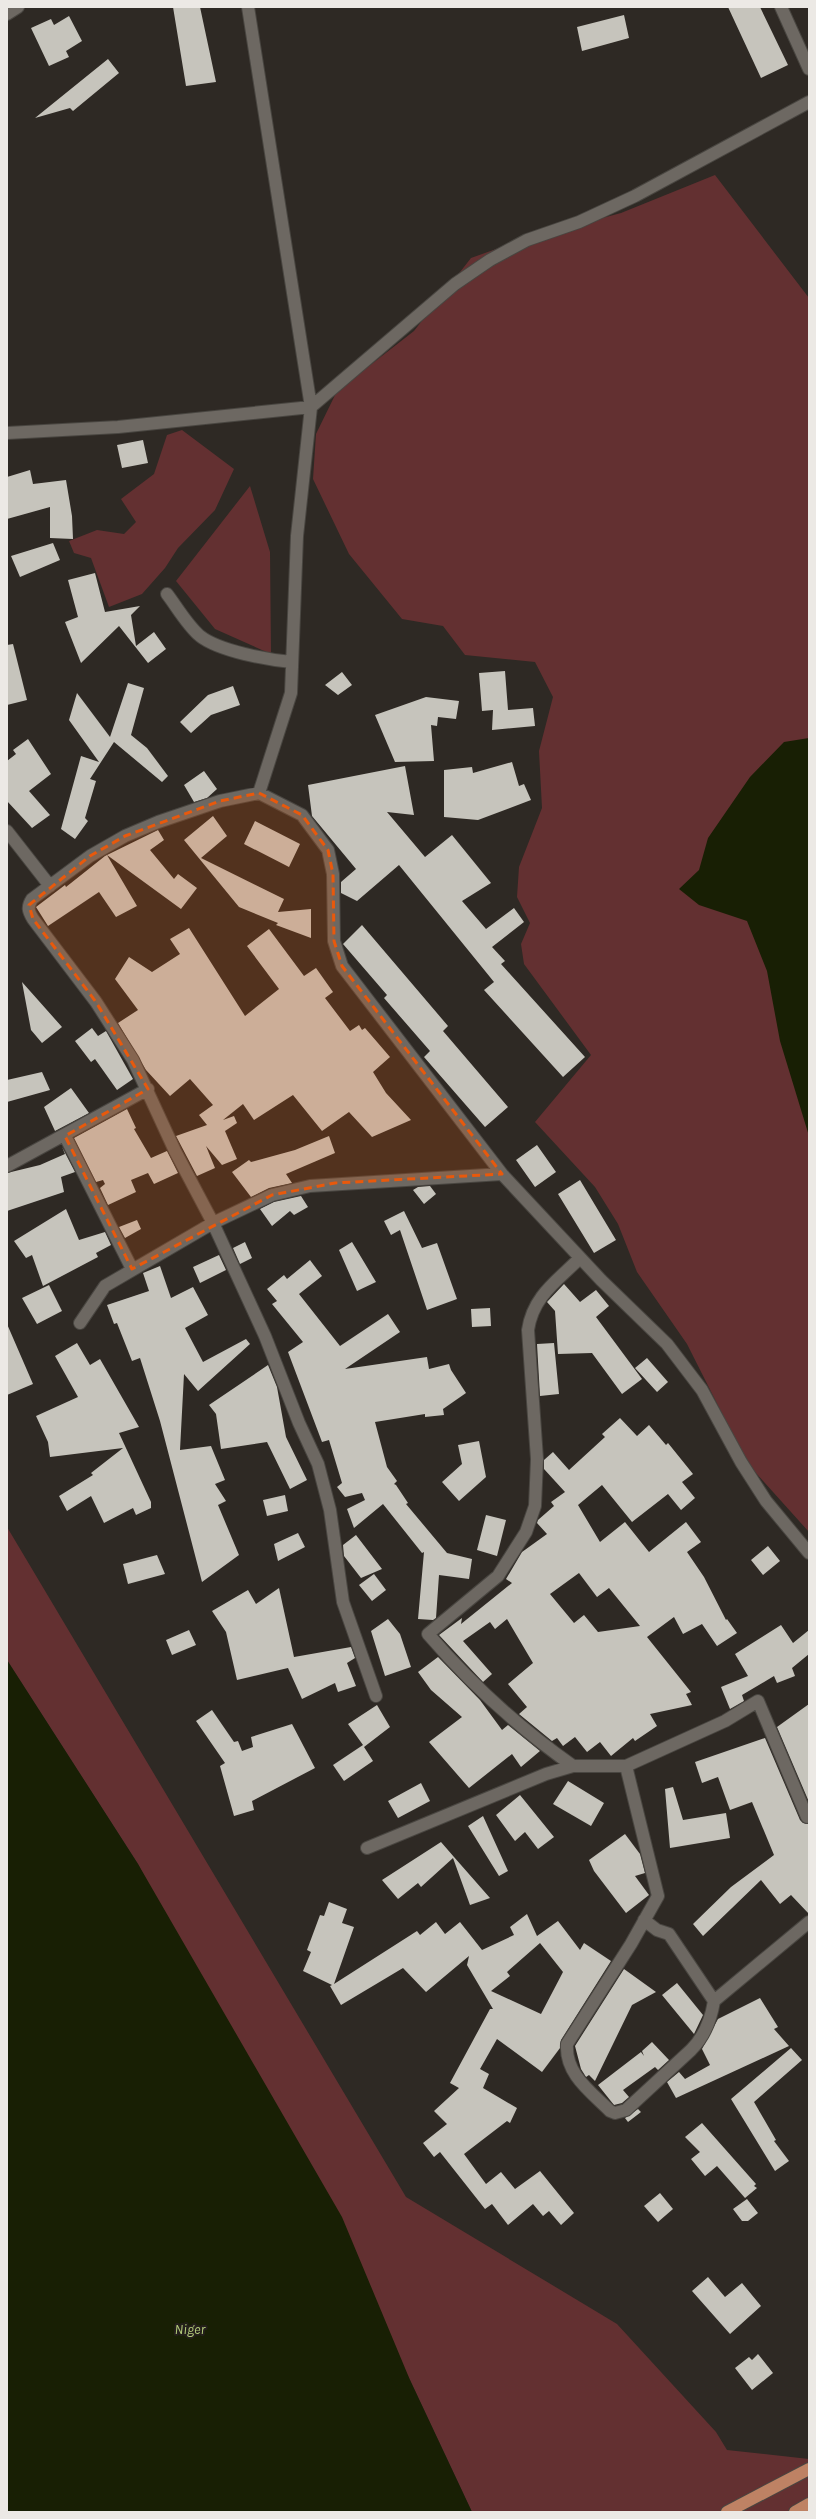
<svg xmlns="http://www.w3.org/2000/svg" width="816" height="2519" font-family="Karla,sans-serif">
<style>
.green{fill:#633031}
.water{fill:#181f04}
.building{fill:#c6c4bc;fill-rule:evenodd}
.lines{fill:none;stroke-linecap:round;stroke-linejoin:round}
.minor-casing{stroke:#494641;stroke-width:14}
.major-casing{stroke:#494641;stroke-width:14}
.minor{stroke:#6d6862;stroke-width:12}
.major{stroke:#be8264;stroke-width:12}
.marked{fill:#e8590c;fill-opacity:0.2;stroke:#e8590c;stroke-width:3;stroke-dasharray:8 5;stroke-linejoin:round}
.labels{text-anchor:middle;stroke-width:4;stroke-linejoin:round;paint-order:stroke}
.water-label{font-size:14px;font-style:italic;fill:#b4cb7b;stroke:#24201b}
</style>
<rect width="100%" height="100%" fill="#2e2924"/>
<path class="green" d="M715,175L809,298V1532L747,1463L687,1344L637,1272L618,1224L595,1187L535,1122L591,1055L524,964L521,944L530,923L517,897L519,867L542,808L539,751L553,697L535,662L465,655L443,626L402,619L349,554L313,479L316,434L337,391L414,331L471,258L524,239L621,213Z
M182,430L234,469L215,510L178,548L165,568L142,594L109,607L91,558L74,553L69,541L97,530L124,534L136,522L121,499L154,474L167,435Z
M250,486L270,552L271,654L215,629L176,581Z
M7,1527L406,2197L617,2324L716,2432L727,2450L809,2459V2512H472L410,2380L138,1864L7,1660Z"/>
<path class="water" d="M809,738V1136L780,1041L767,971L747,921L699,905L679,889L699,870L708,838L750,777L784,742Z
M7,1660L138,1864L342,2217L410,2380L472,2512H7Z"/>
<path class="building" d="M173,7H200L216,82L186,86Z
M728,7H760L788,65L761,78Z
M624,15L629,38L582,51L577,27Z
M69,16L82,41L66,51L69,57L49,66L31,28L51,19L54,25Z
M108,59L119,73L73,111L70,108L35,118Z
M143,440L148,463L122,468L117,445Z
M30,470L33,484L66,480L72,516L73,539L50,538V507L7,519V477Z
M53,543L60,560L20,577L11,556Z
M95,573L105,612L140,606L131,615L136,646L154,632L166,649L148,663L119,626L81,663L65,622L78,617L68,580Z
M13,644L27,700L7,705V645Z
M505,671L508,710L533,708L535,726L492,730L493,710L482,711L479,673Z
M342,672L352,685L338,695L325,685Z
M128,683L144,688L131,735L147,748L168,776L162,782L114,742L90,779L96,781L85,818L88,821L75,839L61,829L81,756L99,762L69,720L77,693L110,737Z
M233,686L240,705L211,715L191,733L180,722L208,695Z
M426,697L459,701L456,719L438,717L437,726L431,725L434,761L395,762L375,715Z
M28,739L51,774L29,791L50,815L32,828L7,801V761L16,754L13,750Z
M512,762L519,786L524,784L531,800L478,820L444,817V770L472,767L473,773Z
M405,766L414,815L387,812L425,857L452,835L491,883L462,901L486,929L514,908L524,922L492,947L505,961L501,964L585,1057L563,1077L484,990L494,982L399,865L357,901L341,893V882L356,869L312,816L308,785Z
M204,771L217,789L207,798L194,802L184,785Z
M213,816L227,836L201,858L284,899L278,912L311,909V938L276,925L278,923L239,907L184,840Z
M255,821L300,844L289,867L244,844Z
M158,830L164,840L150,850L174,879L178,874L197,888L181,909L107,855L137,906L116,917L99,892L48,926L36,907L65,885L66,887L105,856Z
M362,925L448,1026L443,1031L508,1107L485,1127L424,1057L430,1051L384,998L387,995L343,944Z
M189,928L245,1016L279,989L247,946L269,929L304,976L316,968L333,992L325,998L350,1031L359,1025L362,1030L365,1028L390,1057L373,1072L386,1093L411,1120L372,1137L349,1112L322,1131L293,1095L254,1120L243,1104L223,1120L234,1116L237,1123L225,1131L237,1159L222,1165L206,1146L215,1168L197,1176L176,1136L207,1125L199,1115L213,1105L190,1079L170,1096L146,1070L118,1023L138,1010L115,979L129,957L152,972L180,954L170,939Z
M22,982L62,1027L42,1043L31,1030Z
M92,1028L98,1036L106,1031L133,1079L117,1090L95,1059L91,1062L75,1041Z
M42,1072L50,1090L7,1102V1080Z
M71,1088L89,1113L55,1131L44,1107Z
M127,1109L136,1128L134,1129L151,1158L167,1151L178,1173L154,1184L148,1173L131,1180L136,1192L108,1205L100,1188L105,1184L103,1180L96,1182L74,1138Z
M329,1136L335,1153L286,1174L292,1183L269,1188L251,1197L232,1172L249,1160L251,1162L295,1150Z
M537,1145L556,1172L535,1187L516,1160Z
M62,1147L75,1172L61,1177L64,1192L7,1211V1173L40,1165L65,1154Z
M580,1180L616,1240L594,1253L558,1194Z
M430,1186L436,1194L424,1204L413,1190L418,1187Z
M301,1196L308,1207L294,1215L290,1211L272,1226L260,1209L274,1202Z
M66,1209L79,1240L105,1232L111,1245L96,1253L98,1257L43,1286L32,1255L26,1258L14,1241Z
M404,1211L422,1248L437,1243L457,1299L427,1310L400,1230L391,1235L384,1221Z
M137,1220L141,1229L125,1238L119,1227Z
M245,1242L252,1258L240,1264L233,1248Z
M352,1242L376,1282L357,1291L339,1250Z
M219,1255L226,1270L200,1283L193,1267Z
M310,1260L322,1276L299,1294L340,1346L388,1314L400,1332L345,1369L427,1357L429,1369L449,1364L451,1370L466,1393L443,1409L444,1415L425,1417V1414L375,1422L387,1467L397,1481L394,1484L396,1485L408,1503L406,1504L447,1553L472,1559L469,1579L439,1575L436,1618L433,1620L418,1619L424,1552L422,1553L383,1504L354,1528L347,1509L365,1500L362,1493L345,1497L337,1487L342,1483L329,1440L322,1442L288,1352L303,1342L272,1304L277,1301L267,1289L284,1275L287,1279Z
M160,1266L171,1298L193,1287L208,1315L185,1328L203,1362L246,1339L250,1344L198,1391L184,1374L180,1450L211,1446L225,1480L215,1484L226,1501L218,1505L239,1555L202,1582L160,1421L140,1358L132,1361L117,1323L114,1324L107,1305L149,1291L143,1273Z
M564,1284L580,1302L596,1290L609,1306L596,1317L642,1379L622,1394L592,1353L558,1354L555,1311L547,1302Z
M49,1285L62,1311L37,1324L22,1298Z
M490,1308L491,1326L472,1327L471,1309Z
M7,1324L33,1384L7,1395Z
M77,1343L90,1365L100,1359L139,1427L119,1433L151,1502V1508L136,1515L133,1508L104,1523L91,1496L67,1511L59,1496L93,1475L91,1473L123,1448L50,1457L48,1442L36,1416L78,1397L55,1356Z
M554,1343L559,1394L540,1396L537,1344Z
M647,1358L668,1382L657,1392L635,1368Z
M268,1365L277,1387L286,1437L307,1480L290,1489L267,1442L221,1449L216,1414L209,1405Z
M620,1418L637,1436L649,1425L666,1445L668,1443L693,1474L682,1482L695,1498L681,1510L668,1494L632,1522L602,1485L578,1505L600,1542L625,1522L649,1552L686,1522L701,1542L687,1552L704,1577L726,1620L727,1619L737,1633L717,1646L702,1624L683,1634L674,1617L647,1637L691,1692L686,1694L692,1705L650,1714L657,1726L635,1741L633,1738L611,1756L600,1742L587,1752L575,1737L563,1746L557,1738L552,1741L519,1714L527,1707L508,1684L533,1663L507,1619L495,1629L490,1622L463,1641L492,1674L483,1682L439,1635L462,1618L461,1624L512,1583L506,1579L522,1552L547,1534L537,1523L538,1520L554,1506L551,1502L565,1492L544,1469V1460L553,1452L569,1470L605,1437L602,1434ZM579,1573L597,1597L609,1588L640,1626L598,1632L584,1615L574,1623L550,1594Z
M479,1441L486,1477L459,1501L442,1482L462,1464L458,1445Z
M285,1495L288,1511L267,1516L263,1500Z
M486,1515L506,1520L497,1556L477,1550Z
M298,1533L305,1547L278,1561L274,1544Z
M356,1535L382,1569L361,1578L344,1556L343,1545Z
M768,1546L780,1561L763,1575L751,1560Z
M157,1555L165,1574L128,1584L123,1564Z
M374,1574L386,1590L372,1601L359,1585Z
M279,1588L294,1657L351,1647L355,1658L347,1663L356,1686L338,1692L335,1683L302,1699L288,1668L237,1680L226,1632L212,1611L248,1590L256,1604Z
M388,1619L400,1634L411,1667L385,1676L371,1631Z
M781,1625L793,1643L809,1630V1654L792,1668L795,1676L777,1683L774,1676L742,1695L744,1701L730,1709L721,1687L748,1676L735,1654Z
M189,1630L196,1645L172,1655L166,1640Z
M438,1657L480,1700L502,1730L508,1725L540,1751L521,1767L512,1754L469,1788L429,1742L462,1717L431,1690L418,1672Z
M809,1704V1802L777,1727Z
M377,1705L390,1727L364,1747L373,1761L344,1781L333,1765L363,1745L348,1724Z
M212,1710L234,1742L238,1741L242,1751L253,1747L251,1737L292,1724L315,1768L252,1801L254,1810L234,1816L220,1766L225,1763L196,1721Z
M765,1738L800,1820L803,1823L809,1824V1914L791,1895L780,1904L761,1880L703,1936L693,1924L731,1887L774,1855L752,1802L730,1810L718,1777L702,1783L695,1762Z
M568,1781L604,1803L591,1826L553,1804Z
M421,1783L430,1801L398,1818L388,1801Z
M673,1787L683,1820L726,1813L730,1838L670,1848L665,1789Z
M520,1795L554,1837L538,1849L525,1832L515,1841L496,1815Z
M483,1816L508,1871L499,1876L468,1826Z
M625,1834L640,1854L645,1873L635,1876L649,1895L626,1913L594,1871L589,1860Z
M441,1842L454,1857L490,1898L470,1905L453,1858L421,1887L418,1883L398,1899L382,1880Z
M329,1902L347,1909L342,1923L354,1927L334,1984L417,1931L420,1935L436,1922L445,1934L460,1922L482,1950L514,1935L510,1927L527,1914L537,1936L558,1921L580,1950L584,1943L611,1961L561,2040L560,2048L542,2072L497,2039L480,2069L489,2074L483,2088L517,2108L510,2123L507,2121L464,2154L486,2184L501,2172L515,2189L540,2171L574,2213L561,2225L549,2211L543,2216L533,2204L508,2225L492,2204L485,2209L440,2152L434,2157L423,2143L447,2124L434,2111L459,2088L450,2083L490,2009H493L467,1965L469,1956L426,1992L403,1968L341,2005L330,1986L332,1985L303,1971L311,1952L307,1950L320,1915L324,1916ZM540,1943L563,1972L541,2014L491,1991L510,1976L507,1972Z
M624,1969L656,1992L632,2005L595,2081L589,2075L586,2077L581,2069L575,2046Z
M677,1983L703,2015L694,2034L662,1995Z
M760,1998L778,2027L774,2029L789,2046L676,2098L667,2082L679,2072L685,2079L710,2065L702,2049L718,2019Z
M652,2042L669,2060L658,2070L655,2067L623,2090L629,2097L622,2103L614,2105L598,2085L641,2052L644,2056L642,2051Z
M791,2048L802,2060L754,2102L776,2140L774,2141L789,2161L775,2171L731,2099Z
M638,2109L641,2112L628,2122L625,2118Z
M702,2123L756,2184L754,2186L757,2188L745,2198L717,2166L705,2176L691,2159L700,2152L685,2137Z
M660,2193L673,2209L658,2222L644,2206Z
M747,2199L758,2213L748,2221H742L733,2209Z
M708,2277L725,2297L742,2283L761,2306L730,2334L692,2291Z
M758,2354L773,2373L752,2390L735,2368L749,2357L752,2360Z"/>
<g class="lines">
<defs>
<path id="minor" d="M781,7L809,69
M7,14L18,7
M7,433L118,427L311,407L248,7
M167,594C177,607 187,625 200,636C219,651 268,660 292,662
M259,793L291,693L297,536L311,407L455,284L490,260L527,240L579,222L635,196L809,102
M7,831L50,886
M65,1136L132,1269
M7,1166L148,1089
M502,1174L342,966L334,941L333,874L328,850L302,815L259,793L220,801L158,822L125,836L90,856L32,899C27,907 28,911 33,919L96,1002L133,1060L175,1151L213,1223L272,1195L310,1186L502,1174L601,1280L667,1344L702,1390L741,1462L766,1501L809,1553
M80,1323L105,1286L213,1223L265,1336L299,1423L318,1464L330,1510L343,1602L376,1696
M573,1766C519,1728 471,1684 428,1634L498,1576L526,1532L535,1506L537,1459L528,1330C533,1296 557,1281 580,1258
M626,1766L658,1896L631,1944L567,2044C565,2074 590,2091 610,2111L615,2113L626,2110L691,2050C705,2036 711,2020 714,2001L809,1922
M367,1848L546,1774L573,1766H626L725,1721L758,1701L807,1817
M644,1920L657,1930L669,1934L714,2001"/>
<path id="major" d="M727,2512L809,2469
M795,2512L809,2504"/>
</defs>
<use href="#minor" class="minor-casing"/>
<use href="#major" class="major-casing"/>
<use href="#minor" class="minor"/>
<use href="#major" class="major"/>
</g>
<path class="marked" d="M259,793L302,815L328,850L333,874L334,941L342,966L502,1174L335,1183L272,1195L132,1269L65,1136L148,1089L96,1002L33,919L29,905L90,856L125,836L220,801Z"/>
<g class="labels">
<g class="water-label">
<text x="190" y="2334">Niger</text>
</g>
</g>
<rect width="816" height="2519" fill="none" stroke="#ece9e5" stroke-width="16"/>
</svg>
